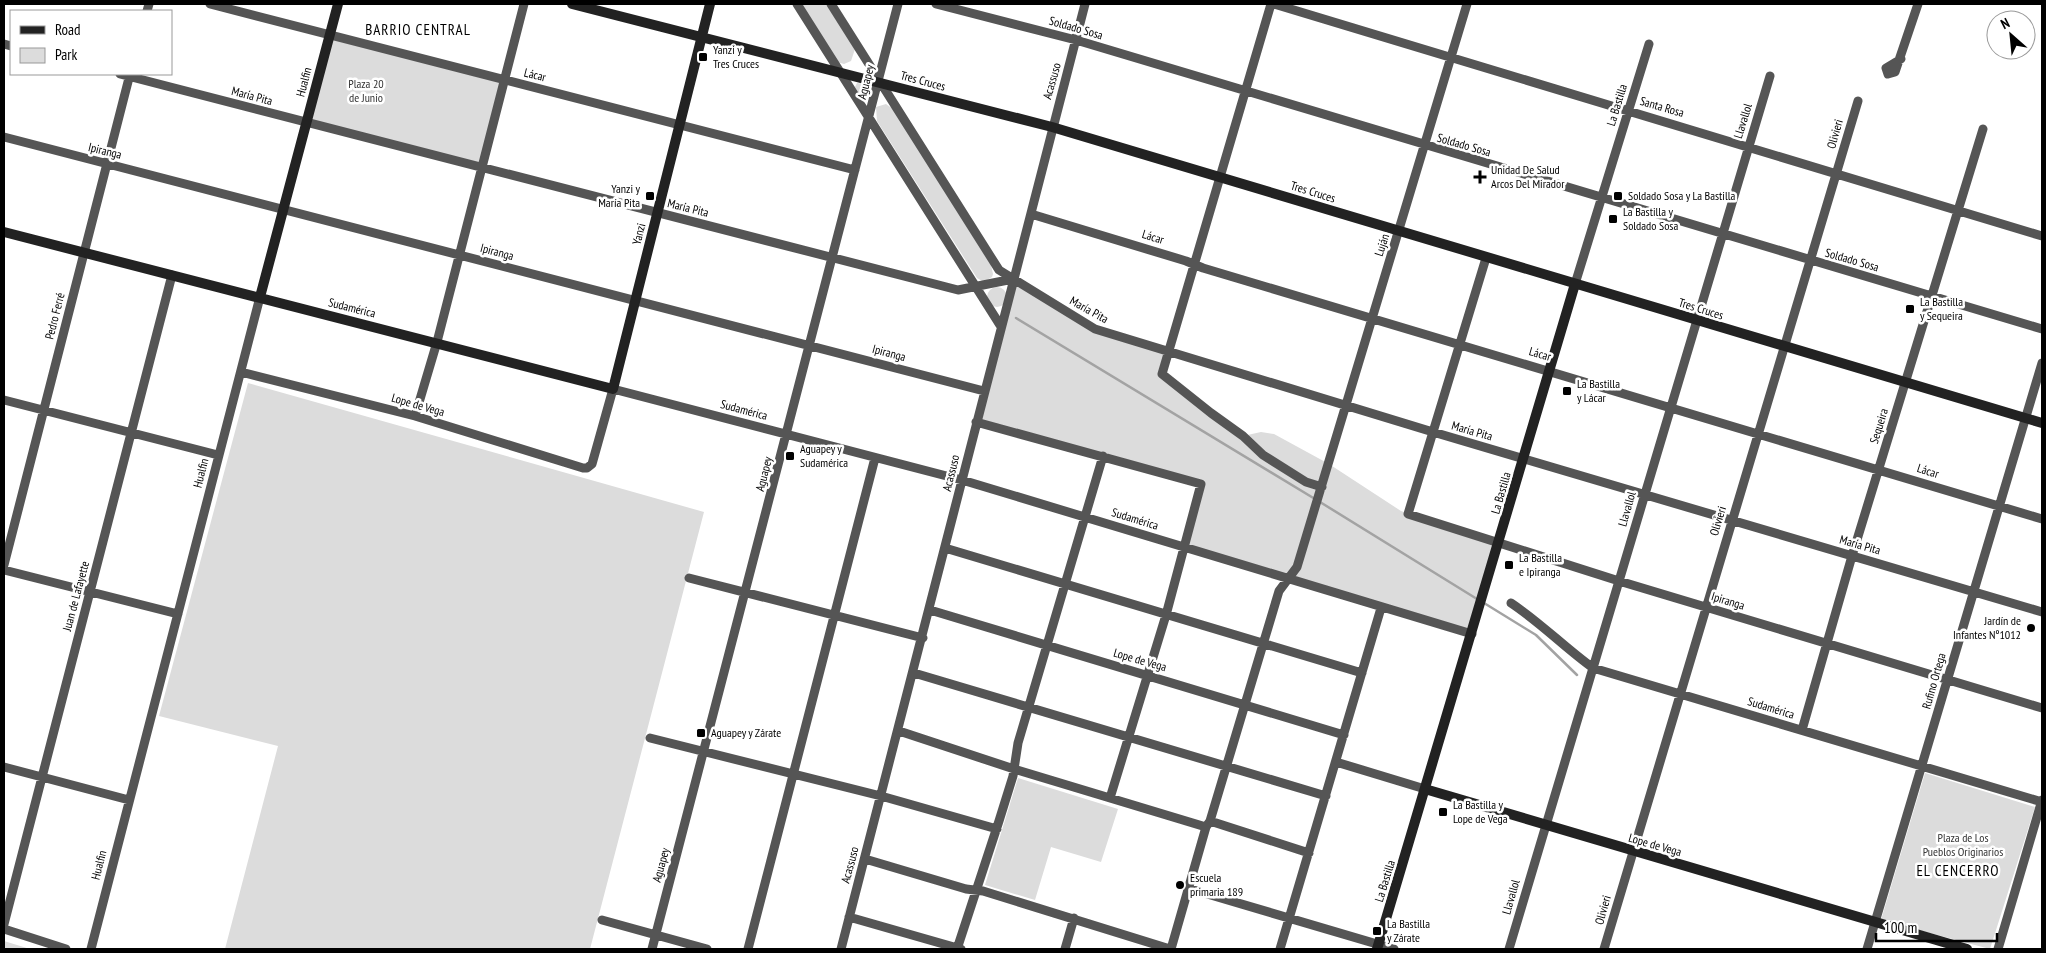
<svg xmlns="http://www.w3.org/2000/svg" width="2046" height="953" font-family="'PT Sans Narrow',sans-serif">
<style>
.green{fill:#dcdcdc}
.lines{fill:none;stroke-linecap:round;stroke-linejoin:round}
.stream{stroke:#a3a3a3;stroke-width:2.5}
.street{stroke:#555;stroke-width:9}
.secondary{stroke:#222;stroke-width:10}
.poi-dot{fill:#000;stroke:#fff;stroke-width:2}
.labels{text-anchor:middle;stroke-width:5;stroke-linejoin:round;paint-order:stroke}
.street-label{font-size:12px;fill:#000;stroke:#fff}
.poi-label{font-size:12px;fill:#000;stroke:#fff;text-anchor:start}
.park-label{font-size:12px;fill:#333;stroke:#fff}
.quarter-label{font-size:15px;letter-spacing:1px;fill:#000;stroke:#fff}
</style>
<rect width="100%" height="100%" fill="#fff"/>
<path class="green" d="M801,4H826L855,49L851,61L844,64L837,62Z
M330,34L505,80L483,168L306,123Z
M857,83L870,85L868,96L860,95L855,87Z
M886,104L893,109L991,265L993,274L992,277L984,282L977,278L877,121L876,107Z
M1014,279L1095,329L1170,352L1163,374L1243,436L1261,432L1274,434L1329,464L1401,511L1499,544L1472,634L1184,547L1201,488L976,422Z
M987 297a10 10 0 1 1 20 0a10 10 0 1 1-20 0Z
M248,383L704,512L590,949H225L278,746L159,716Z
M1925,773L2035,807L1990,949L1881,920Z
M1018,778L1118,809L1101,862L1051,847L1035,900L985,885Z
M4,941L30,949H4Z"/>
<g class="lines">
<path class="stream" d="M1016,318L1315,499
M1320,502L1477,599
M1484,603L1536,635L1577,675"/>
<path class="street" d="M210,4L855,170
M797,4L1000,325
M831,4L999,270L1095,329L1433,432L2042,612
M936,4L1076,40L2042,329
M1271,4L1162,374L1211,413L1243,436L1263,455L1306,482L1322,487
M1274,4L2042,236
M147,11L149,4
M4,44L11,46
M1901,59L1886,68L1888,74L1895,72L1918,4
M120,74L958,290L1013,279
M4,137L984,391
M1031,214L1186,261L1203,268L2042,519
M1486,258L1408,514L1619,581L2042,708
M1575,284L1649,44
M241,372L415,416L583,468H587L592,464L613,389L962,480L1472,634
M4,400L218,455
M415,416L437,342L524,4
M976,422L1201,484L1166,615L1110,798
M945,548L1362,673
M4,565L130,74
M4,570L178,614
M689,578L923,638
M1511,603C1541,623 1564,647 1593,668L2042,802
M930,610L1344,735
M914,673L1326,796
M1802,730L1852,556L1983,129
M899,731L1014,769L1206,827
M650,738L881,796L997,829
M1336,762L1425,789
M4,767L129,800
M1210,821L1309,853
M865,859L966,889L983,891L1170,949
M1187,888L1394,949
M849,917L961,949
M602,920L707,949
M4,924L172,275
M4,929L66,949
M91,949L260,297
M652,949L898,4
M748,949L875,458
M841,949L1085,4
M957,949L999,821L1013,776L1018,743L1103,456
M1065,949L1074,918
M1171,949L1206,827L1210,821L1279,591L1297,567L1467,4
M1280,949L1381,608
M1509,949L1770,76
M1604,949L1858,101
M1867,949L2042,363
M1998,949L2042,800"/>
<path class="secondary" d="M572,4L1052,127L2042,423
M4,232L613,389L710,4
M260,297L338,4
M1425,789L1967,949
M1377,949L1575,284"/>
</g>
<g class="poi-dot">
<rect x="698" y="52" width="10" height="10" rx="2.5"/>
<path d="M1477.5 169.5h5v5h5v5h-5v5h-5v-5h-5v-5h5z"/>
<rect x="645" y="191" width="10" height="10" rx="2.5"/>
<rect x="1613" y="191" width="10" height="10" rx="2.5"/>
<rect x="1608" y="214" width="10" height="10" rx="2.5"/>
<rect x="1905" y="304" width="10" height="10" rx="2.5"/>
<rect x="1562" y="386" width="10" height="10" rx="2.5"/>
<rect x="785" y="451" width="10" height="10" rx="2.5"/>
<rect x="1504" y="560" width="10" height="10" rx="2.5"/>
<circle cx="2031" cy="628" r="5"/>
<rect x="696" y="728" width="10" height="10" rx="2.5"/>
<rect x="1438" y="807" width="10" height="10" rx="2.5"/>
<circle cx="1180" cy="885" r="5"/>
<rect x="1372" y="926" width="10" height="10" rx="2.5"/>
</g>
<g class="labels">
<g class="street-label">
<text transform="translate(1076 28) rotate(16)" y="4">Soldado Sosa</text>
<text transform="translate(535 75) rotate(14)" y="4">Lácar</text>
<text transform="translate(923 81) rotate(15)" y="4">Tres Cruces</text>
<text transform="translate(1052 81) rotate(-74)" y="4">Acassuso</text>
<text transform="translate(304 82) rotate(-75)" y="4">Hualfin</text>
<text transform="translate(866 82) rotate(-76)" y="4">Aguapey</text>
<text transform="translate(252 96) rotate(15)" y="4">María Pita</text>
<text transform="translate(1617 105) rotate(-73)" y="4">La Bastilla</text>
<text transform="translate(1662 107) rotate(16)" y="4">Santa Rosa</text>
<text transform="translate(1743 121) rotate(-73)" y="4">Llavallol</text>
<text transform="translate(1835 134) rotate(-74)" y="4">Olivieri</text>
<text transform="translate(1464 145) rotate(16)" y="4">Soldado Sosa</text>
<text transform="translate(105 151) rotate(14)" y="4">Ipiranga</text>
<text transform="translate(1313 192) rotate(17)" y="4">Tres Cruces</text>
<text transform="translate(688 208) rotate(14)" y="4">María Pita</text>
<text transform="translate(639 234) rotate(-76)" y="4">Yanzi</text>
<text transform="translate(1153 237) rotate(17)" y="4">Lácar</text>
<text transform="translate(1382 245) rotate(-72)" y="4">Luján</text>
<text transform="translate(497 252) rotate(15)" y="4">Ipiranga</text>
<text transform="translate(1852 260) rotate(16)" y="4">Soldado Sosa</text>
<text transform="translate(352 308) rotate(14)" y="4">Sudamérica</text>
<text transform="translate(1701 309) rotate(17)" y="4">Tres Cruces</text>
<text transform="translate(1089 310) rotate(29)" y="4">María Pita</text>
<text transform="translate(55 316) rotate(-76)" y="4">Pedro Ferré</text>
<text transform="translate(889 353) rotate(15)" y="4">Ipiranga</text>
<text transform="translate(1540 354) rotate(16)" y="4">Lácar</text>
<text transform="translate(418 405) rotate(16)" y="4">Lope de Vega</text>
<text transform="translate(744 410) rotate(15)" y="4">Sudamérica</text>
<text transform="translate(1879 426) rotate(-73)" y="4">Sequeira</text>
<text transform="translate(1472 431) rotate(16)" y="4">María Pita</text>
<text transform="translate(1928 471) rotate(18)" y="4">Lácar</text>
<text transform="translate(201 473) rotate(-76)" y="4">Hualfin</text>
<text transform="translate(951 473) rotate(-76)" y="4">Acassuso</text>
<text transform="translate(764 474) rotate(-76)" y="4">Aguapey</text>
<text transform="translate(1501 493) rotate(-74)" y="4">La Bastilla</text>
<text transform="translate(1627 509) rotate(-74)" y="4">Llavallol</text>
<text transform="translate(1135 519) rotate(17)" y="4">Sudamérica</text>
<text transform="translate(1718 521) rotate(-73)" y="4">Olivieri</text>
<text transform="translate(1860 545) rotate(16)" y="4">María Pita</text>
<text transform="translate(76 596) rotate(-75)" y="4">Juan de Lafayette</text>
<text transform="translate(1728 601) rotate(17)" y="4">Ipiranga</text>
<text transform="translate(1140 660) rotate(16)" y="4">Lope de Vega</text>
<text transform="translate(1934 681) rotate(-74)" y="4">Rufino Ortega</text>
<text transform="translate(1771 708) rotate(17)" y="4">Sudamérica</text>
<text transform="translate(1655 845) rotate(16)" y="4">Lope de Vega</text>
<text transform="translate(99 865) rotate(-76)" y="4">Hualfin</text>
<text transform="translate(661 865) rotate(-75)" y="4">Aguapey</text>
<text transform="translate(850 865) rotate(-75)" y="4">Acassuso</text>
<text transform="translate(1385 881) rotate(-73)" y="4">La Bastilla</text>
<text transform="translate(1511 897) rotate(-74)" y="4">Llavallol</text>
<text transform="translate(1603 910) rotate(-74)" y="4">Olivieri</text>
</g>
<g class="poi-label">
<text x="713" y="54">Yanzi y<tspan x="713" dy="14">Tres Cruces</tspan></text>
<text x="1491" y="174">Unidad De Salud<tspan x="1491" dy="14">Arcos Del Mirador</tspan></text>
<text x="640" y="193" text-anchor="end">Yanzi y<tspan x="640" dy="14">María Pita</tspan></text>
<text x="1628" y="200">Soldado Sosa y La Bastilla</text>
<text x="1623" y="216">La Bastilla y<tspan x="1623" dy="14">Soldado Sosa</tspan></text>
<text x="1920" y="306">La Bastilla<tspan x="1920" dy="14">y Sequeira</tspan></text>
<text x="1577" y="388">La Bastilla<tspan x="1577" dy="14">y Lácar</tspan></text>
<text x="800" y="453">Aguapey y<tspan x="800" dy="14">Sudamérica</tspan></text>
<text x="1519" y="562">La Bastilla<tspan x="1519" dy="14">e Ipiranga</tspan></text>
<text x="2021" y="625" text-anchor="end">Jardín de<tspan x="2021" dy="14">Infantes Nº1012</tspan></text>
<text x="711" y="737">Aguapey y Zárate</text>
<text x="1453" y="809">La Bastilla y<tspan x="1453" dy="14">Lope de Vega</tspan></text>
<text x="1190" y="882">Escuela<tspan x="1190" dy="14">primaria 189</tspan></text>
<text x="1387" y="928">La Bastilla<tspan x="1387" dy="14">y Zárate</tspan></text>
</g>
<g class="park-label">
<text x="366" y="88">Plaza 20<tspan x="366" dy="14">de Junio</tspan></text>
<text x="1963" y="842">Plaza de Los<tspan x="1963" dy="14">Pueblos Originarios</tspan></text>
</g>
<g class="quarter-label">
<text x="418" y="35">BARRIO CENTRAL</text>
<text x="1958" y="876">EL CENCERRO</text>
</g>
</g>
<rect width="2046" height="953" fill="none" stroke="#000000" stroke-width="10"/>
<rect x="10" y="10" width="162" height="65" fill="#ffffff" stroke="#999999"/>
<rect x="20" y="26" width="25" height="8" fill="#222222" stroke="#999999"/>
<text x="55" y="35" font-size="15" fill="#000000">Road</text>
<rect x="20" y="48" width="25" height="15" fill="#dcdcdc" stroke="#999999"/>
<text x="55" y="60" font-size="15" fill="#000000">Park</text>
<g transform="translate(2011 35) rotate(333)"><circle r="24" fill="#ffffff" stroke="#999999"/>
<path d="M0-4L9 19L0 12L-9 19Z" fill="#000000"/>
<text y="-8" font-size="14" font-weight="bold" text-anchor="middle" fill="#000000">N</text>
</g>
<path d="M1876 933v8h121v-8" fill="none" stroke="#000000" stroke-width="2.5"/>
<text x="1884" y="933" font-size="15" fill="#000000" stroke="#ffffff" stroke-width="4" paint-order="stroke">100 m</text>
</svg>
